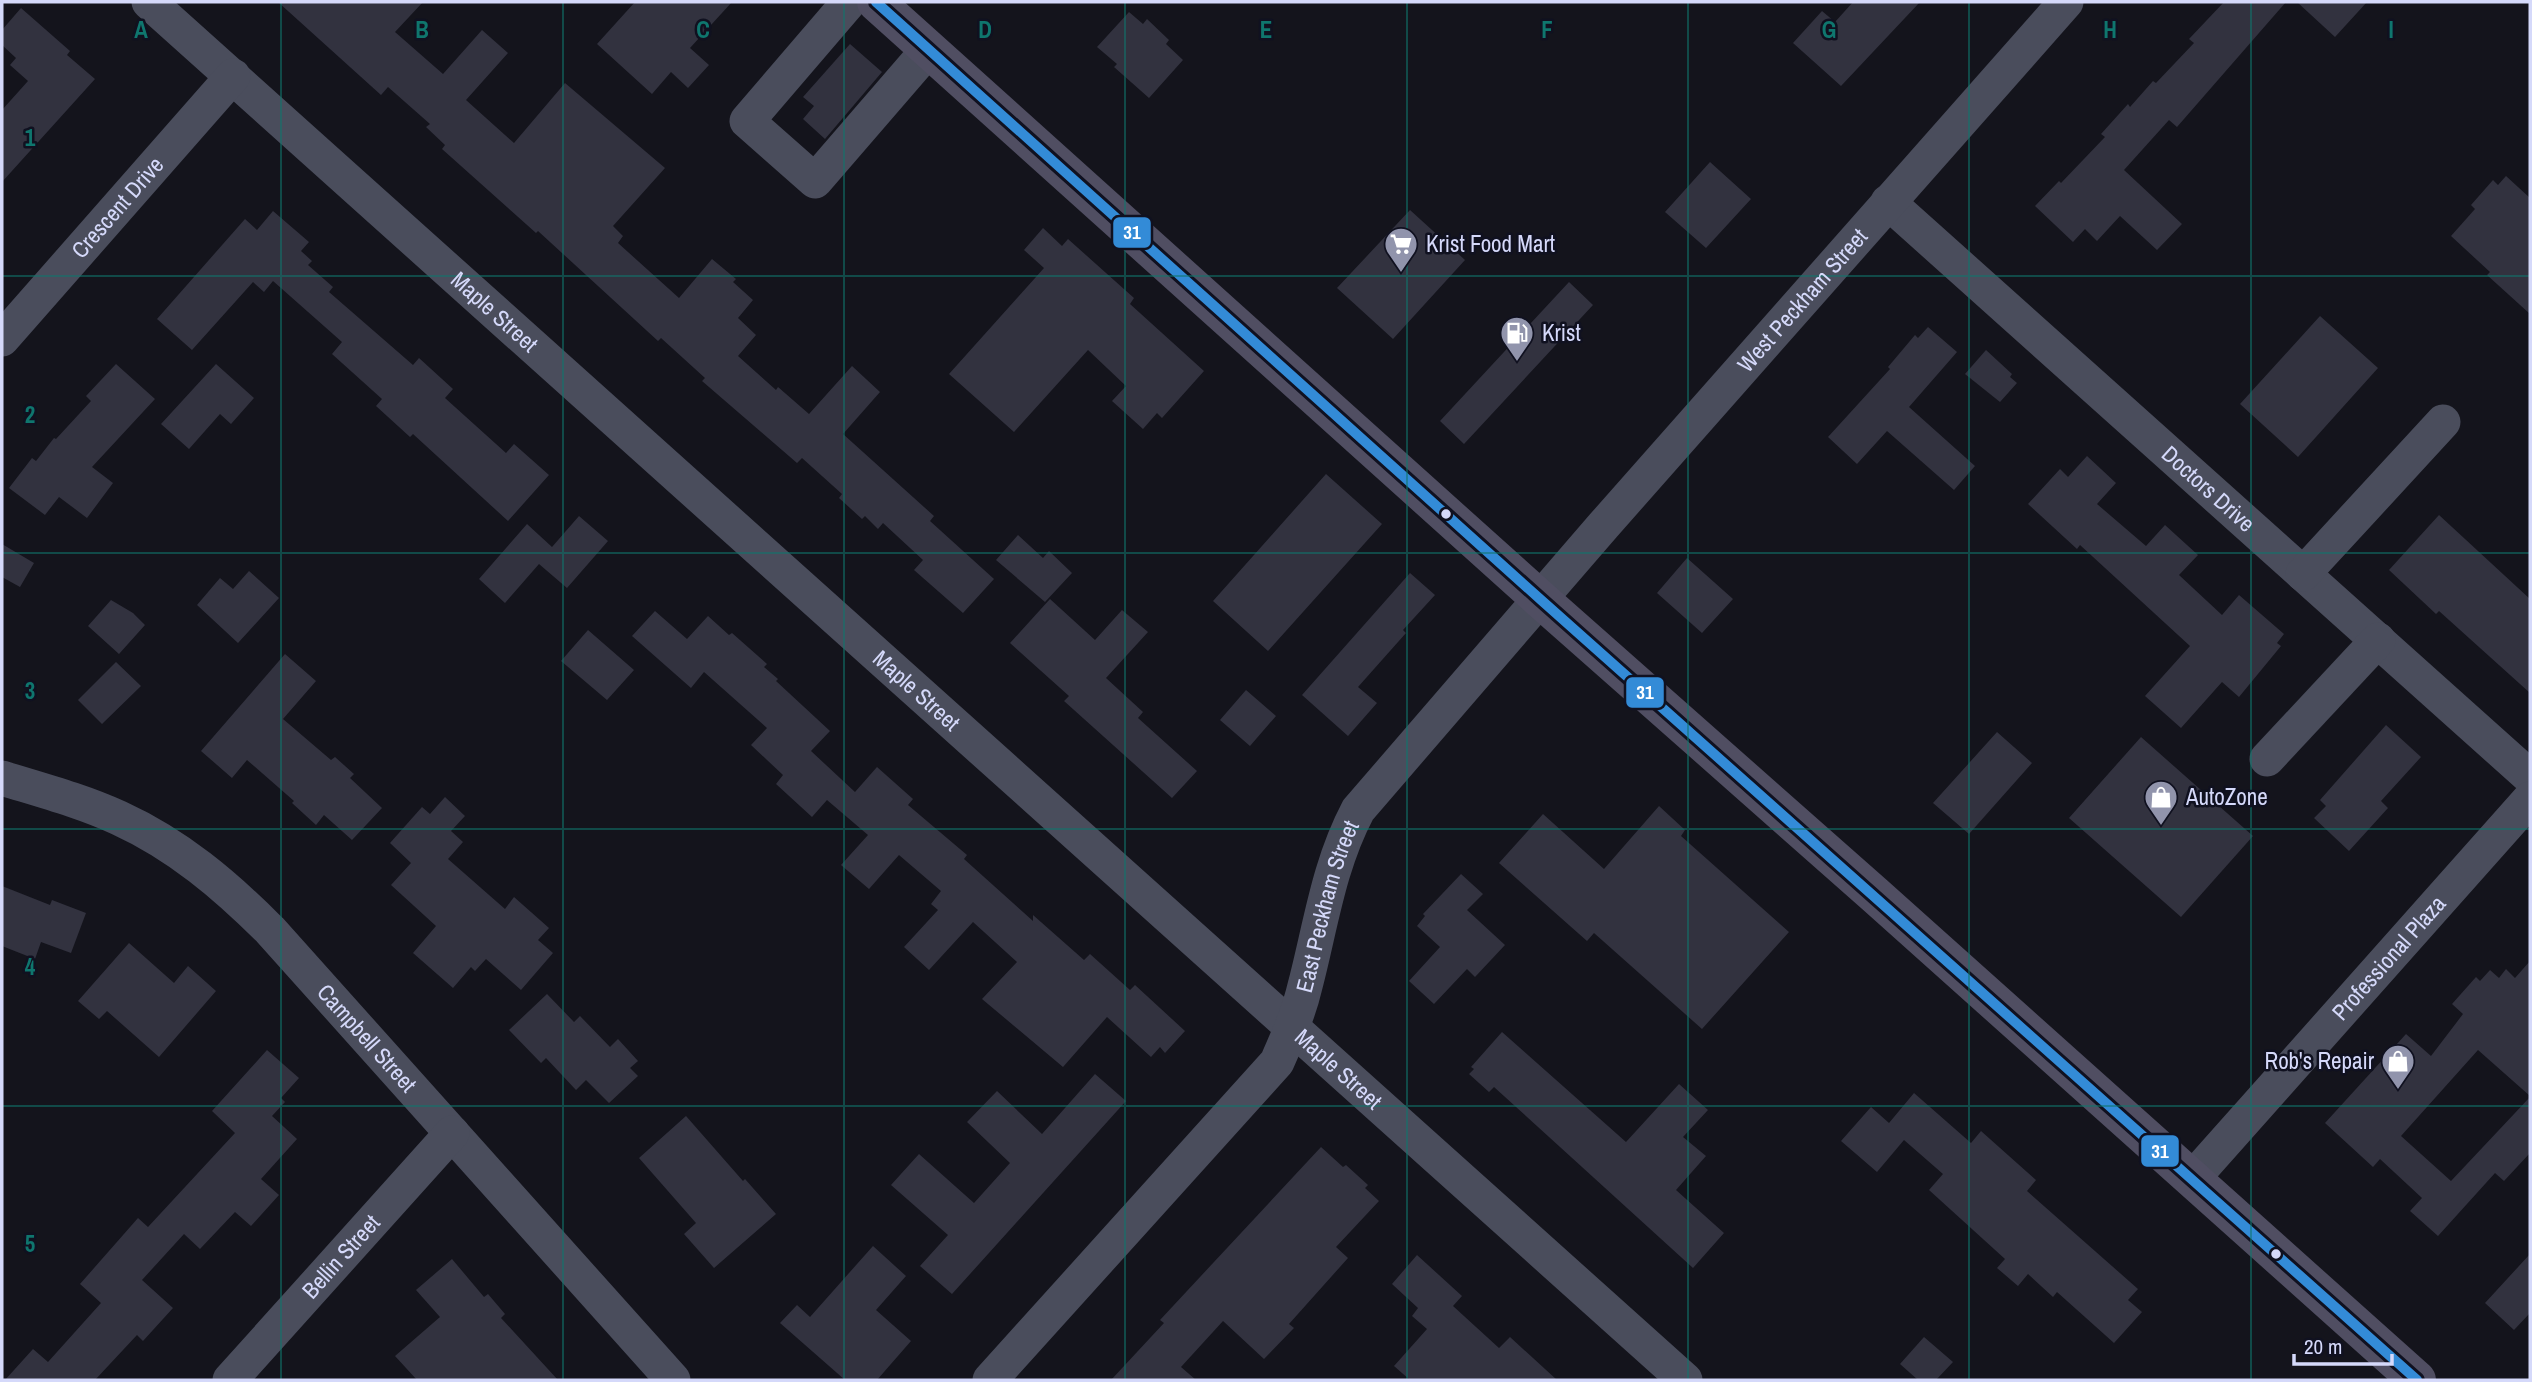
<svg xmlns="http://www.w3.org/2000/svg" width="2532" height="1382" font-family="'Archivo Narrow',sans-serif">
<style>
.building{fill:#32323f}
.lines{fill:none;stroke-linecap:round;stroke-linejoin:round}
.minor{stroke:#4a4d5c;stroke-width:35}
.major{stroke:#504e62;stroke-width:38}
.bus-1-casing{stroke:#101120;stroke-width:16}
.bus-1{stroke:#338bd7;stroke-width:10}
.grid{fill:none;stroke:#0f766e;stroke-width:2;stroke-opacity:0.55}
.bus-dot{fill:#d5d9fa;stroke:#101120;stroke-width:2.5}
.labels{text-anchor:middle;stroke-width:5;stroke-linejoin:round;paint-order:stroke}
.street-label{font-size:23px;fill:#d5d9fa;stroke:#101120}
.poi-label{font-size:23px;fill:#d5d9fa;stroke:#101120;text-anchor:start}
.grid-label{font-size:23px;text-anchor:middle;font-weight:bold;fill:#0f766e;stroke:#101120;stroke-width:5;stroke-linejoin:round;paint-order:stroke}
.line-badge{stroke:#101120;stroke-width:2.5}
.badge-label{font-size:19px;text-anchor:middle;font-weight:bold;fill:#fff}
</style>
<rect width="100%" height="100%" fill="#14141c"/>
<path class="building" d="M278,2H423L395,32L443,74L482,30L508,53L466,100L514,143L565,83L665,168L613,226L623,236L618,243L679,298L712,259L736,279L733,282L753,300L738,318L756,335L738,356L776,390L778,387L809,414L852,366L880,392L843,434L934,516L930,521L994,579L963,613L914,570L923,560L883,523L878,529L865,516L862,519L839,498L842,494L802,458L797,463L702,381L705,378L661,338L658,341L538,231L536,233L442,149L445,145L426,127L430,124L388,87L381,95Z
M635,2H732L690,48L709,65L688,88L671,72L652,94L597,44Z
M1853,2H1920L1841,86L1793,43L1822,11L1835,22Z
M2224,2H2286L2177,127L2169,120L2124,170L2182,224L2157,250L2120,216L2097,241L2085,229L2073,242L2035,206L2059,181L2061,183L2105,137L2101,134L2128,104L2130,107L2153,81L2156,83L2194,43L2189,39Z
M2297,2H2367L2335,37Z
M21,8L70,51L67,55L95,79L2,182V110L28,81L10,65L16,58L2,45V30Z
M1129,12L1143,24L1147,19L1169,40L1166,44L1183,60L1149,98L1114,67L1117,64L1097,47Z
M850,44L882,72L825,139L803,119L814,106L803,97Z
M1710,162L1751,199L1706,248L1665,212Z
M2506,176L2530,198V314L2487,275L2490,272L2451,236L2475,209L2471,205L2493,180L2498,185Z
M1410,210L1465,260L1393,339L1337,288Z
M273,211L309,242L301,251L312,261L308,265L333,287L329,292L413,365L419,358L453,389L445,398L506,453L514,444L549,475L508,521L413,434L410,437L376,406L382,399L332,354L342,342L273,281L264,292L253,282L192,350L157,319L245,219L257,230Z
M1043,228L1062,246L1068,239L1134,298L1130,304L1204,371L1162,418L1157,413L1143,429L1112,401L1126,386L1088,350L1014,432L949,374L1044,268L1024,250Z
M1569,282L1593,305L1464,444L1440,421Z
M2320,316L2378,368L2298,457L2240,404Z
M1928,327L1957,352L1909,407L1975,466L1954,490L1887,431L1857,464L1828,437L1890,369L1888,367L1915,335L1918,338Z
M1986,350L2012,374L2010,377L2017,383L2000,402L1965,374Z
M116,364L155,399L92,467L113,483L87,518L59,497L45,515L9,488L32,458L36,461L54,438L56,439L91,401L86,396Z
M216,364L254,398L231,424L220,414L189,449L161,424Z
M2087,456L2116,483L2097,504L2146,546L2165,525L2198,555L2179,575L2222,615L2239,595L2284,634L2277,643L2281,646L2239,697L2222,682L2181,728L2145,696L2190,646L2080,545L2077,549L2028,504L2060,469L2068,477Z
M1326,474L1382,524L1268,651L1213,601Z
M2439,515L2530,599V693L2439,611L2436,614L2389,570Z
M579,516L608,541L567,588L539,564L505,603L479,579L527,524L552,547Z
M1018,535L1043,558L1049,551L1072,573L1045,602L996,560Z
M2,544L34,563L20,587L2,577Z
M1687,558L1733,599L1702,633L1657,593Z
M249,571L279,598L238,643L197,605L220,578L233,589Z
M1410,573L1435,595L1403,630L1406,633L1358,687L1377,703L1348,736L1302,695Z
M1050,599L1095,640L1122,610L1148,632L1106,678L1143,712L1138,718L1197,771L1172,798L1064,701L1069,696L1010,643Z
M111,600L133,613L145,625L119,654L88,626Z
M655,611L687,639L708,616L729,635L732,633L767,664L764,667L778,679L776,681L830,731L811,751L855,792L877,767L913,799L908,805L967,855L964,859L1033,921V915L1084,960L1090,954L1130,990L1135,985L1185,1031L1165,1053L1160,1047L1151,1057L1107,1017L1063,1067L982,999L1017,962L973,922L929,970L904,947L938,910L931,904L941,891L899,855L869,889L841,865L868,835L827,800L812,817L776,784L783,775L751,745L767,728L704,672L691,688L632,636Z
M588,630L634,670L607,700L561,661Z
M285,654L316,681L283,719L331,760L335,757L354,774L350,778L382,808L352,840L324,815L316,825L292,803L294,801L247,760L232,778L201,751Z
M116,662L141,686L102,724L78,700Z
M1246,690L1276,716L1250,746L1220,720Z
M2386,725L2421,757L2381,801L2388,808L2349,851L2314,818L2326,806L2320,800Z
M1997,732L2032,763L1969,834L1933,803Z
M2141,737L2253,836L2181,917L2069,818Z
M445,797L465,816L451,831L463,842L448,859L505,909L514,897L549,928L538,940L553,953L521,990L486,959L475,971L471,967L453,988L413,953L436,926L391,885L411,863L390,843L422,807L430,814Z
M1659,806L1685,830L1681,836L1789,932L1702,1029L1594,933L1587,941L1499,863L1543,814L1604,869Z
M1461,874L1483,894L1467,910L1505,945L1475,977L1467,969L1434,1004L1409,981L1440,947L1417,926L1425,916L1423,914Z
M2,886L50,905L52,900L86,913L71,953L41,942L35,959L2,946Z
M129,943L174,983L188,966L216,991L159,1057L107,1011L99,1019L78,1001Z
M2530,961V1096L2478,1050L2401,1136L2451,1181L2530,1097V1153L2504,1181L2495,1173L2438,1236L2410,1211L2422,1198L2380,1159L2373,1167L2325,1123L2406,1034L2431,1056L2463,1014L2452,1004L2476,977L2480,981L2490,970L2499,978L2506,969L2515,978Z
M547,994L574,1022L580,1016L610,1047L618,1039L638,1061L630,1068L638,1076L609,1103L586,1080L576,1090L546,1058L541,1063L509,1030Z
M1502,1032L1626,1142L1679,1084L1708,1110L1683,1137L1706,1156L1676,1190L1724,1233L1693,1268L1494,1087L1489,1092L1469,1074L1474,1069L1471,1067Z
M267,1050L299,1078L281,1098L285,1102L272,1116L297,1139L261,1179L279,1195L251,1226L235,1212L200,1249L184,1234L142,1280L173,1308L143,1341L137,1335L95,1380H5L33,1349L48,1362L101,1303L80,1284L138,1218L148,1227L235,1133L212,1111Z
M1095,1074L1126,1101L952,1294L920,1266L948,1235L891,1185L919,1154L974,1203L1010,1163L967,1122L997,1091L1042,1134Z
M1914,1093L1971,1143L1981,1131L2036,1180L2027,1191L2138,1289L2128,1300L2142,1312L2114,1343L2057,1292L2053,1297L2028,1274L2018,1286L1997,1268L2005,1259L1929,1190L1943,1174L1904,1140L1877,1172L1841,1141L1871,1107L1889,1123Z
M686,1116L743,1181L745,1179L776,1214L714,1268L684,1234L696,1223L639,1158Z
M1321,1147L1343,1167L1346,1165L1368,1185L1365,1188L1379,1201L1336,1247L1348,1258L1289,1324L1294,1328L1264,1359L1223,1321L1181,1367L1196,1380H1111L1164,1323L1160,1320Z
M873,1246L906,1276L876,1310L911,1341L877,1380H845L780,1323L797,1305L810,1317Z
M2530,1254V1313L2514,1330L2485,1303Z
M1417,1255L1462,1296L1453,1306L1499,1348L1510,1337L1557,1380H1410L1394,1366L1427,1329L1412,1316L1418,1308L1392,1284Z
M452,1259L484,1297L488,1294L505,1314L501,1318L558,1380H417L395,1356L440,1317L416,1290Z
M1924,1337L1953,1362L1936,1380H1918L1900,1364Z"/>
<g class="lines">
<g class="minor">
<path id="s1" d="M149,2L1685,1380"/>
<path d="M849,2L747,121L815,181L929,49"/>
<path id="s2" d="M1888,202L2530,777"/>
<path id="s3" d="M2,339L233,76"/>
<path d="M2303,574L2443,422"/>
<path d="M2267,759L2378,640"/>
<path id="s4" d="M2,778C41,790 82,801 119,818C178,845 225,885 270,930L673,1380"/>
<path id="s5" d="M2192,1179L2530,799"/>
<path id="s6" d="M230,1380L452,1133"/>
<path id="s7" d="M990,1380L1277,1062C1288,1037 1299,1012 1305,986C1321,925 1328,867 1358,810L1603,526L2066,2"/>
</g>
<path class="major" d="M876,2L1540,599L1875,895L2417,1380"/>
<defs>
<path id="bus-1" d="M876,2L1540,599L2417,1380"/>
</defs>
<use href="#bus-1" class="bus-1-casing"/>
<use href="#bus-1" class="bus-1"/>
</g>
<path class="grid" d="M281,2V1380M563,2V1380M844,2V1380M1125,2V1380M1407,2V1380M1688,2V1380M1969,2V1380M2251,2V1380M2,276H2530M2,553H2530M2,829H2530M2,1106H2530"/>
<defs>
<symbol id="supermarket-pin" viewBox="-11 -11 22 30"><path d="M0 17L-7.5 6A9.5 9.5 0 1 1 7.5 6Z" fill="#9194ac" stroke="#101120"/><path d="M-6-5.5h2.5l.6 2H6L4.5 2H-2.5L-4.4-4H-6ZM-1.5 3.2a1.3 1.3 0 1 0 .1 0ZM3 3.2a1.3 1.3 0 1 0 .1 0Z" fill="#fff"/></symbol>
<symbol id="fuel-pin" viewBox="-11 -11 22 30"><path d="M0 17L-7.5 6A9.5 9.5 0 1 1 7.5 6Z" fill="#9194ac" stroke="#101120"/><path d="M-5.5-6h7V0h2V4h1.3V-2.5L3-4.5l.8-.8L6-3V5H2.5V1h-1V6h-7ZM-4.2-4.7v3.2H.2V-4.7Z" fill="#fff"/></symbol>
<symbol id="shop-pin" viewBox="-11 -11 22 30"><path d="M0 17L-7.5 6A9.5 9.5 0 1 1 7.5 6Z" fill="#9194ac" stroke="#101120"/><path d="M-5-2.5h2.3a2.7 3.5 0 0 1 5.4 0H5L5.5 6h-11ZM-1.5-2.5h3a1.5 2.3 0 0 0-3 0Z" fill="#fff"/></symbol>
</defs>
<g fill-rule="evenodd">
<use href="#supermarket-pin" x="1382" y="225" width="38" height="52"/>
<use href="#fuel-pin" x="1498" y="314" width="38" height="52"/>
<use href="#shop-pin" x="2142" y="778" width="38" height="52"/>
<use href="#shop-pin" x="2379" y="1042" width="38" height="52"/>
</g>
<g class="bus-dot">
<circle cx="1446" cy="514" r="6"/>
<circle cx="2276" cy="1254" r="6"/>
</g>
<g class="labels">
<g class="street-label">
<text dy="8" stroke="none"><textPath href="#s3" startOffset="175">Crescent Drive</textPath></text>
<text dy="8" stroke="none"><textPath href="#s7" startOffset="1370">West Peckham Street</textPath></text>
<text dy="8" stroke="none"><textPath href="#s1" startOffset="464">Maple Street</textPath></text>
<text dy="8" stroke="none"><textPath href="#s2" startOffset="430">Doctors Drive</textPath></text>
<text dy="8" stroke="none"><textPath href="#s1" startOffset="1031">Maple Street</textPath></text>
<text dy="8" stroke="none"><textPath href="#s7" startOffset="592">East Peckham Street</textPath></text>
<text dy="8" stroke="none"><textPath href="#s5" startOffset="296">Professional Plaza</textPath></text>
<text dy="8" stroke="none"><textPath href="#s4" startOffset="458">Campbell Street</textPath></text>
<text dy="8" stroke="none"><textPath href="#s1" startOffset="1598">Maple Street</textPath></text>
<text dy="8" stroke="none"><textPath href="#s6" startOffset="166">Bellin Street</textPath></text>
</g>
<g class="poi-label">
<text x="1426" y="252">Krist Food Mart</text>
<text x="1542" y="341">Krist</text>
<text x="2186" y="805">AutoZone</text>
<text x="2374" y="1069" text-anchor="end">Rob's Repair</text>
</g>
</g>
<g class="grid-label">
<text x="141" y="38">A</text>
<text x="422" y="38">B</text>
<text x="703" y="38">C</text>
<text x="985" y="38">D</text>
<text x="1266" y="38">E</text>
<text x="1547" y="38">F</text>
<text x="1829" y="38">G</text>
<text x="2110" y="38">H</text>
<text x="2391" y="38">I</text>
<text x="30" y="146">1</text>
<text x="30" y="423">2</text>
<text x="30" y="699">3</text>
<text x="30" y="975">4</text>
<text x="30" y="1252">5</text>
</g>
<g class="line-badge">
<rect x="1112" y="216" width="40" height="33" rx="7" fill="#338bd7"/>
<rect x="1625" y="676" width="40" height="33" rx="7" fill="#338bd7"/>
<rect x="2140" y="1134" width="40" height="34" rx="7" fill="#338bd7"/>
</g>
<g class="badge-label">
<text x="1132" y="239">31</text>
<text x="1645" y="699">31</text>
<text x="2160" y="1158">31</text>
</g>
<rect width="2532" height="1382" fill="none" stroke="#d5d9fa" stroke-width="7"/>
<path d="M2294 1354v10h98v-10" fill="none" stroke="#d5d9fa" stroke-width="3.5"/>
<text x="2304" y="1354" font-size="21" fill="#d5d9fa" stroke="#101120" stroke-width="5" paint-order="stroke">20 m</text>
</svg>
